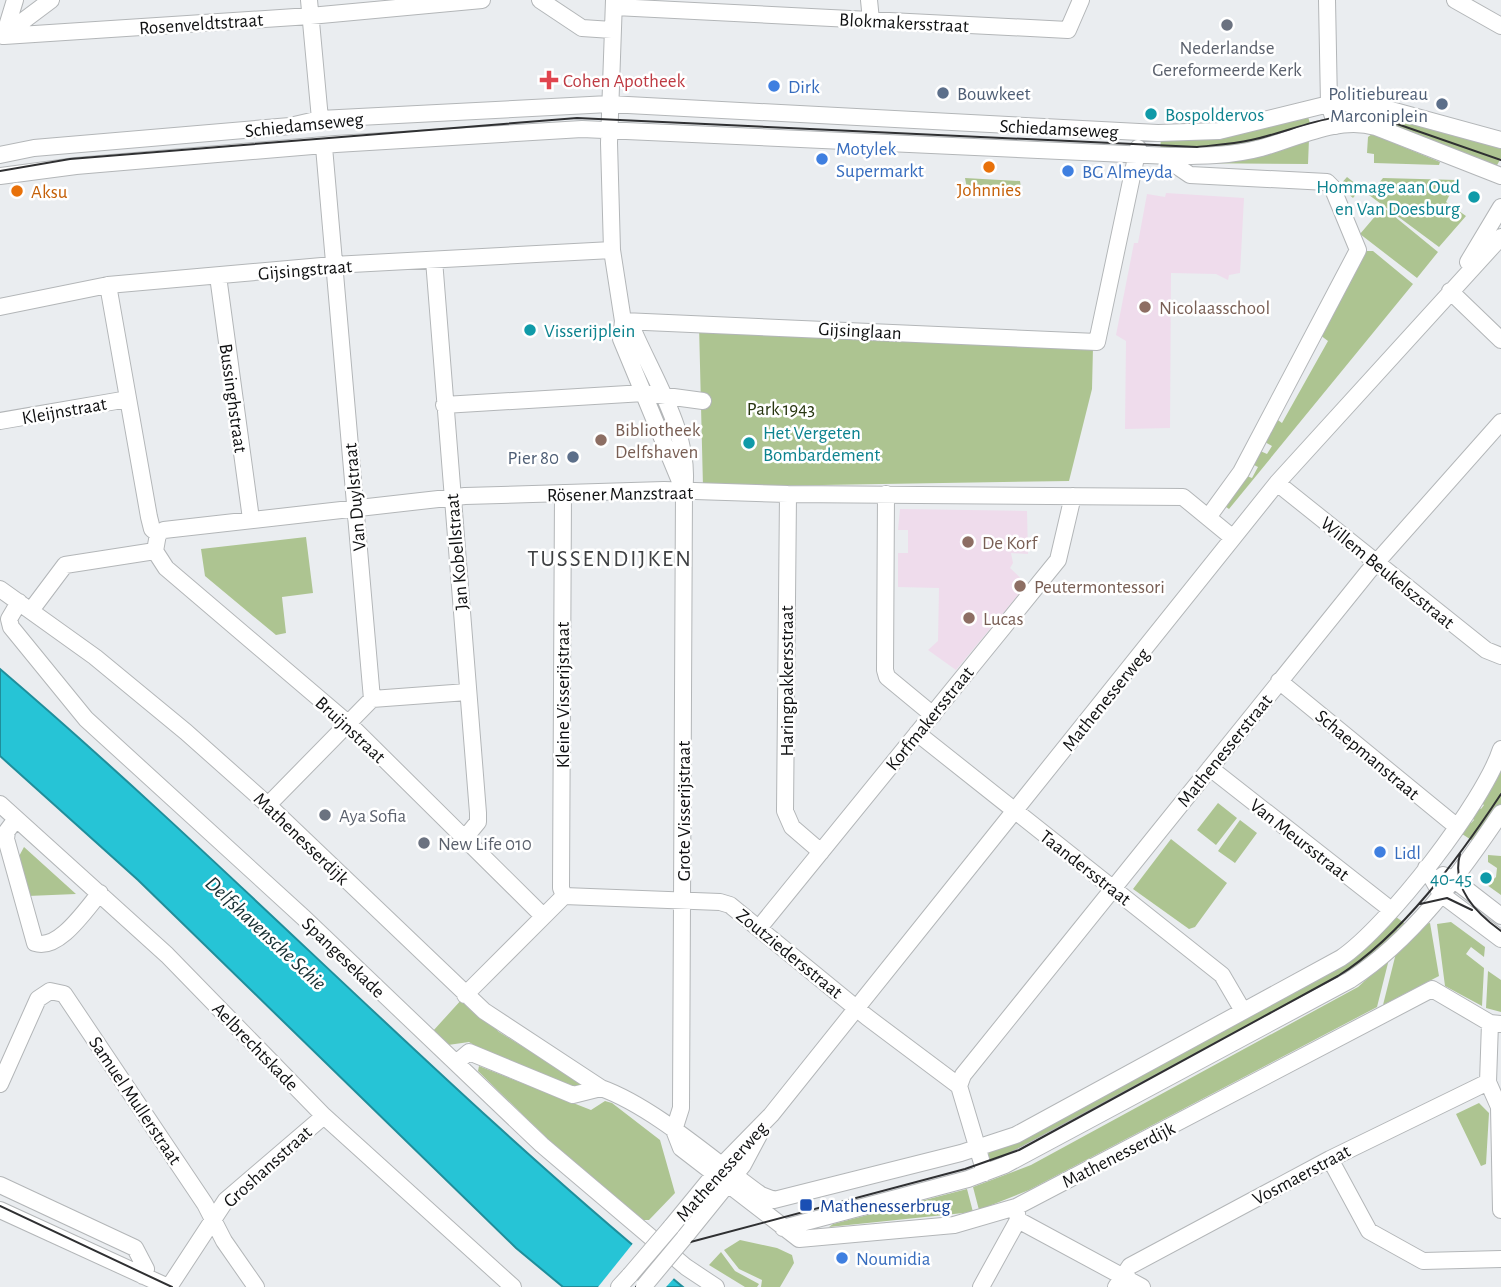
<svg xmlns="http://www.w3.org/2000/svg" width="1501" height="1287" font-family="'Alegreya Sans',sans-serif">
<style>
.education{fill:#efdcec}
.green{fill:#adc491}
.water{fill:#26c4d6;stroke:#1f8e9b;stroke-width:2}
.pier{fill:#eaedf0}
.lines{fill:none;stroke-linecap:round;stroke-linejoin:round}
.minor-casing{stroke:#b3b6b8;stroke-width:18}
.minor{stroke:#fff;stroke-width:16}
.tram{stroke:#2f3032;stroke-width:2}
.minor-bridge-casing{stroke:#b3b6b8;stroke-width:18;stroke-linecap:butt}
.minor-bridge{stroke:#fff;stroke-width:16}
.worship-dot{fill:#6b7280;stroke:#fff;stroke-width:2.5}
.health-dot{fill:#e0444e;stroke:#fff;stroke-width:2.5}
.shop-dot{fill:#3f7fe0;stroke:#fff;stroke-width:2.5}
.service-dot{fill:#5c6f8a;stroke:#fff;stroke-width:2.5}
.culture-dot{fill:#0f9aa8;stroke:#fff;stroke-width:2.5}
.food-dot{fill:#e8710a;stroke:#fff;stroke-width:2.5}
.education-dot{fill:#8d6e63;stroke:#fff;stroke-width:2.5}
.transit-dot{fill:#1a4fb4;stroke:#fff;stroke-width:2.5}
.labels{text-anchor:middle;stroke-width:5;stroke-linejoin:round;paint-order:stroke}
.street-label{font-size:19px;fill:#101112;stroke:#fff}
.worship-label{font-size:19px;fill:#5b616d;stroke:#fff;text-anchor:start}
.health-label{font-size:19px;fill:#be3a42;stroke:#fff;text-anchor:start}
.shop-label{font-size:19px;fill:#366cbe;stroke:#fff;text-anchor:start}
.service-label{font-size:19px;fill:#4e5e75;stroke:#fff;text-anchor:end}
.culture-label{font-size:19px;fill:#0d838f;stroke:#fff;text-anchor:start}
.food-label{font-size:19px;fill:#c56008;stroke:#fff}
.education-label{font-size:19px;fill:#785e54;stroke:#fff;text-anchor:start}
.park-label{font-size:19px;fill:#283611;stroke:#fff}
.transit-label{font-size:19px;fill:#164399;stroke:#fff;text-anchor:start}
.water-label{font-size:21px;font-style:italic;fill:#162e31;stroke:#fff}
.quarter-label{font-size:23px;letter-spacing:2px;fill:#3f4143;stroke:#fff}
</style>
<rect width="100%" height="100%" fill="#eaedf0"/>
<path class="education" d="M1166,193L1244,198L1240,273L1229,275L1228,280L1216,274L1171,273L1170,428L1125,429L1126,341L1116,335L1134,243H1138L1147,194L1165,197Z
M900,509L1027,511L1028,554L1011,553L1013,563L1010,568L1027,584L956,670L928,650L938,641L939,588L898,587V553H908V530H898Z"/>
<path class="green" d="M1358,107L1501,144V158L1496,167L1338,119L1336,108Z
M1307,113L1311,127L1243,147L1160,153L1161,136Z
M1372,134L1440,162L1439,165L1374,163V154L1367,153L1368,137Z
M1309,139L1308,164L1179,163Z
M1347,177L1361,188L1353,198L1339,186Z
M965,178L1020,181L1022,194H968Z
M1383,178L1457,180L1446,202L1466,216L1439,247L1369,195Z
M1383,207L1438,252L1417,278L1360,234Z
M1362,251H1373L1413,284L1229,509L1223,505L1244,475L1252,478L1258,467L1250,463L1258,450L1267,454L1272,446L1263,441L1275,418L1282,423L1328,341L1320,335Z
M699,325L1093,347L1092,389L1069,481L703,487Z
M306,537L313,593L282,597L286,633L276,635L205,576L201,549Z
M1501,761V806L1476,843L1459,832L1467,821L1471,823L1474,820L1470,816L1477,806L1481,809L1484,805L1480,802Z
M1218,803L1237,818L1216,845L1197,830Z
M1240,820L1257,833L1235,863L1218,851Z
M1171,839L1227,883L1195,927L1189,929L1133,889Z
M24,847L76,894L28,896L17,860Z
M1488,855L1501,856V895L1487,885L1496,877L1497,868L1488,862Z
M1392,914L1407,925L1397,929L1401,932L1377,956L1037,1146L990,1161L988,1152L1342,962Z
M1451,922L1485,947L1484,957L1471,947L1466,954L1484,968L1482,1006L1445,986L1437,924Z
M1430,923L1439,976L1383,1005L1396,953L1425,924Z
M1389,959L1377,1007L1029,1190L979,1210L973,1187L1031,1165L1358,987Z
M1488,971L1501,980V1012L1486,1008Z
M463,998L499,1032L581,1082L578,1090L486,1053L469,1042L448,1045L433,1031Z
M479,1066L591,1110L605,1101L612,1103L660,1140L675,1193L649,1220H643L552,1143L478,1071Z
M1479,1103L1489,1113L1486,1164L1481,1166L1456,1114Z
M967,1189L973,1212L829,1227L833,1224Z
M740,1240L777,1248L792,1255L794,1263L780,1287H761L762,1280L739,1269L724,1250Z
M721,1252L735,1271L759,1284L757,1287H745L709,1265Z"/>
<path class="water" d="M0,669C234,869 446,1093 683,1287H563L516,1248L138,880L0,756Z"/>
<path class="pier" d="M634,1242L676,1276L666,1287H598Z"/>
<g class="lines">
<defs>
<path id="minor" d="M15,0L4,36L310,16L482,0
M309,0L320,119
M540,0L582,28L612,30
M614,0L609,143L612,250L623,321L621,339L684,491C692,436 654,379 633,330L623,321
M869,0L871,20
M1327,0L1329,104L1336,126
M1455,0L1501,26
M615,7L1068,30L1081,0
M3,36L51,0
M0,155L34,148L290,126L320,119L609,104L1158,133L1219,131L1329,104L1351,103L1380,107L1501,140
M1162,156L1190,175L1327,182L1332,187L1358,250L1241,472L1209,516
M0,176L76,166L336,144L582,129L1170,156C1201,156 1231,156 1261,148C1298,138 1337,116 1376,127L1501,176
M434,260L478,813V822L464,839
M1468,262L1501,207
M218,276L251,519
M108,285L149,517L152,529L158,534
M1450,291L1501,340
M0,307L108,285L333,265L612,250
M623,321L1097,342L1138,148
M444,405L644,393L703,401
M0,421L128,399
M1277,483L1486,650L1501,656
M563,493L561,888L564,896
M788,494L785,811L792,827L821,852
M886,494L885,670L887,677L933,715
M0,589L95,657L186,732L268,805L484,1011L601,1088C654,1107 715,1162 761,1195L774,1200L961,1153L1016,1135L1341,958C1388,926 1484,802 1501,749
M19,602L9,619L11,627L86,719L304,918L542,1145L686,1267L716,1287
M32,609L65,565L155,551
M1279,681L1456,826
M372,699L467,692
M917,733L1222,975L1243,1011
M1210,768L1390,909
M0,804L167,955L324,1116L513,1287
M268,805L372,699L324,147
M16,819L7,831L6,839L35,943C59,951 86,909 100,893
M1426,868L1441,894L1501,939
M1443,875L1453,879L1501,916
M542,915L349,724L166,568L155,551L158,534L164,530L465,496L664,490L788,494L1183,497L1233,538
M759,928L1058,560L1073,496
M465,995L564,896L720,902L730,905L867,1017L959,1086
M1490,1023L1488,1082L1499,1107L1501,1210
M456,1063L469,1052L573,1095L601,1088
M0,1084L38,999L50,991L64,994L205,1204L224,1241L256,1287
M959,1086L963,1075L1368,572L1501,422
M959,1086L985,1173
M674,1130L681,1148L799,1239L954,1225L1016,1207L1432,989L1490,1023L1501,1024
M674,1130L681,1108L684,491
M1330,1159L1369,1231L1423,1261L1501,1259
M0,1185L135,1248L146,1269L143,1276
M1016,1207L1018,1220L1142,1287
M0,1210L168,1287
M671,1227L721,1166L771,1115L1277,483L1501,237
M783,1228L968,1179L1005,1165L1350,980C1412,940 1460,874 1501,813
M684,1238L743,1165L759,1135
M169,1287L226,1200L324,1116
M619,1287L630,1275
M981,1287L1018,1220
M1116,1287L1130,1266L1330,1159L1488,1082"/>
</defs>
<use href="#minor" class="minor-casing"/>
<use href="#minor" class="minor"/>
<path class="tram" d="M0,171L70,159L577,118L1197,147C1215,145 1233,144 1251,140C1294,131 1336,108 1380,118L1501,160
M1460,854C1451,888 1476,913 1501,931
M1420,904L1447,898L1472,910
M0,1206L172,1287
M636,1287L664,1255L683,1244L965,1169L1019,1150L1338,976C1402,936 1460,856 1501,794"/>
<defs>
<path id="minor-bridge" d="M630,1275L671,1227
M644,1286L684,1238"/>
</defs>
<use href="#minor-bridge" class="minor-bridge-casing"/>
<use href="#minor-bridge" class="minor-bridge"/>
</g>
<g class="worship-dot">
<circle cx="1227" cy="25" r="7"/>
<circle cx="325" cy="815" r="7"/>
<circle cx="424" cy="843" r="7"/>
</g>
<path class="health-dot" d="M545.5 69.5h7v7h7v7h-7v7h-7v-7h-7v-7h7z"/>
<g class="shop-dot">
<circle cx="774" cy="86" r="7"/>
<circle cx="822" cy="159" r="7"/>
<circle cx="1068" cy="171" r="7"/>
<circle cx="1380" cy="852" r="7"/>
<circle cx="842" cy="1258" r="7"/>
</g>
<g class="service-dot">
<circle cx="943" cy="93" r="7"/>
<circle cx="1442" cy="104" r="7"/>
<circle cx="573" cy="457" r="7"/>
</g>
<g class="culture-dot">
<circle cx="1151" cy="114" r="7"/>
<circle cx="1474" cy="197" r="7"/>
<circle cx="530" cy="330" r="7"/>
<circle cx="749" cy="443" r="7"/>
<circle cx="1486" cy="878" r="7"/>
</g>
<g class="food-dot">
<circle cx="989" cy="167" r="7"/>
<circle cx="17" cy="191" r="7"/>
</g>
<g class="education-dot">
<circle cx="1145" cy="307" r="7"/>
<circle cx="601" cy="440" r="7"/>
<circle cx="968" cy="542" r="7"/>
<circle cx="1020" cy="586" r="7"/>
<circle cx="969" cy="618" r="7"/>
</g>
<rect class="transit-dot" x="799" y="1198" width="14" height="14" rx="3.5"/>
<g class="labels">
<g class="street-label">
<text transform="translate(904 22) rotate(3)" y="7">Blokmakersstraat</text>
<text transform="translate(201 23) rotate(-4)" y="7">Rosenveldtstraat</text>
<text transform="translate(304 124) rotate(-6)" y="7">Schiedamseweg</text>
<text transform="translate(1059 128) rotate(3)" y="7">Schiedamseweg</text>
<text transform="translate(305 269) rotate(-5)" y="7">Gijsingstraat</text>
<text transform="translate(860 330) rotate(3)" y="7">Gijsinglaan</text>
<text transform="translate(234 398) rotate(82)" y="7">Bussinghstraat</text>
<text transform="translate(64 410) rotate(-10)" y="7">Kleijnstraat</text>
<text transform="translate(620 493) rotate(-1)" y="7">Rösener Manzstraat</text>
<text transform="translate(354 497) rotate(-95)" y="7">Van Duylstraat</text>
<text transform="translate(456 552) rotate(-95)" y="7">Jan Kobellstraat</text>
<text transform="translate(1388 572) rotate(39)" y="7">Willem Beukelszstraat</text>
<text transform="translate(786 681) rotate(-90)" y="7">Haringpakkersstraat</text>
<text transform="translate(562 695) rotate(-90)" y="7">Kleine Visserijstraat</text>
<text transform="translate(1105 699) rotate(-51)" y="7">Mathenesserweg</text>
<text transform="translate(929 718) rotate(-51)" y="7">Korfmakersstraat</text>
<text transform="translate(351 729) rotate(43)" y="7">Bruijnstraat</text>
<text transform="translate(1224 750) rotate(-51)" y="7">Mathenesserstraat</text>
<text transform="translate(1368 754) rotate(40)" y="7">Schaepmanstraat</text>
<text transform="translate(683 811) rotate(-90)" y="7">Grote Visserijstraat</text>
<text transform="translate(302 838) rotate(44)" y="7">Mathenesserdijk</text>
<text transform="translate(1300 839) rotate(38)" y="7">Van Meursstraat</text>
<text transform="translate(1086 867) rotate(38)" y="7">Taandersstraat</text>
<text transform="translate(790 953) rotate(39)" y="7">Zoutziedersstraat</text>
<text transform="translate(344 957) rotate(44)" y="7">Spangesekade</text>
<text transform="translate(256 1046) rotate(46)" y="7">Aelbrechtskade</text>
<text transform="translate(136 1100) rotate(56)" y="7">Samuel Mullerstraat</text>
<text transform="translate(1118 1154) rotate(-27)" y="7">Mathenesserdijk</text>
<text transform="translate(267 1166) rotate(-42)" y="7">Groshansstraat</text>
<text transform="translate(721 1171) rotate(-48)" y="7">Mathenesserweg</text>
<text transform="translate(1301 1174) rotate(-28)" y="7">Vosmaerstraat</text>
</g>
<g class="worship-label">
<text x="1227" y="54" text-anchor="middle">Nederlandse<tspan x="1227" dy="22">Gereformeerde Kerk</tspan></text>
<text x="339" y="822">Aya Sofia</text>
<text x="438" y="850">New Life 010</text>
</g>
<g class="health-label">
<text x="563" y="87">Cohen Apotheek</text>
</g>
<g class="shop-label">
<text x="788" y="93">Dirk</text>
<text x="836" y="155">Motylek<tspan x="836" dy="22">Supermarkt</tspan></text>
<text x="1082" y="178">BG Almeyda</text>
<text x="1394" y="859">Lidl</text>
<text x="856" y="1265">Noumidia</text>
</g>
<g class="service-label">
<text x="957" y="100" text-anchor="start">Bouwkeet</text>
<text x="1428" y="100">Politiebureau<tspan x="1428" dy="22">Marconiplein</tspan></text>
<text x="559" y="464">Pier 80</text>
</g>
<g class="culture-label">
<text x="1165" y="121">Bospoldervos</text>
<text x="1460" y="193" text-anchor="end">Hommage aan Oud<tspan x="1460" dy="22">en Van Doesburg</tspan></text>
<text x="544" y="337">Visserijplein</text>
<text x="763" y="439">Het Vergeten<tspan x="763" dy="22">Bombardement</tspan></text>
<text x="1472" y="885" text-anchor="end">40-45</text>
</g>
<g class="food-label">
<text x="989" y="196">Johnnies</text>
<text x="31" y="198" text-anchor="start">Aksu</text>
</g>
<g class="education-label">
<text x="1159" y="314">Nicolaasschool</text>
<text x="615" y="436">Bibliotheek<tspan x="615" dy="22">Delfshaven</tspan></text>
<text x="982" y="549">De Korf</text>
<text x="1034" y="593">Peutermontessori</text>
<text x="983" y="625">Lucas</text>
</g>
<g class="park-label">
<text x="781" y="415">Park 1943</text>
</g>
<g class="transit-label">
<text x="820" y="1212">Mathenesserbrug</text>
</g>
<g class="water-label">
<text transform="translate(266 933) rotate(43)" y="7">Delfshavensche Schie</text>
</g>
<g class="quarter-label">
<text x="610" y="566">TUSSENDIJKEN</text>
</g>
</g>
</svg>
